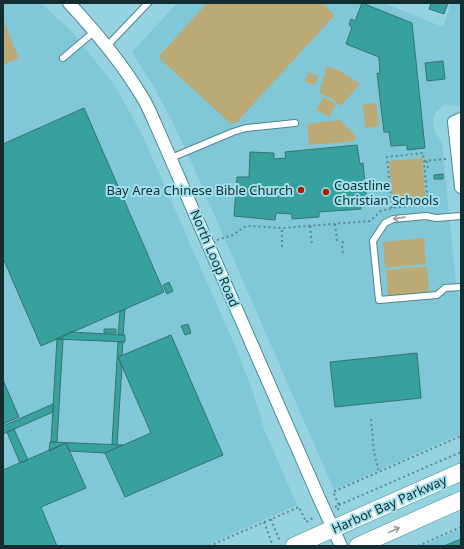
<svg xmlns="http://www.w3.org/2000/svg" width="464" height="549" font-family="'Noto Sans',sans-serif">
<style>
.built{fill:#80c8d7}
.green{fill:#bbaa75}
.building{fill:#37a19e;stroke:#347371}
.lines{fill:none;stroke-linecap:round;stroke-linejoin:round}
.service-casing{stroke:#4b8793;stroke-width:8}
.minor-casing{stroke:#4b8793;stroke-width:14}
.secondary-casing{stroke:#4b8793;stroke-width:18}
.path{stroke:#5a8790;stroke-width:2;stroke-dasharray:2 3;stroke-linecap:butt}
.service{stroke:#fff;stroke-width:6}
.minor{stroke:#fff;stroke-width:12}
.secondary{stroke:#fff;stroke-width:17}
.oneway{stroke:#95a0a3}
.poi-dot{fill:#ad2001;stroke:#a2e0ee;stroke-width:1.5}
.labels{text-anchor:middle;stroke-width:4;stroke-linejoin:round;paint-order:stroke}
.poi-label{font-size:13px;fill:#132d32;stroke:#a2e0ee;text-anchor:start}
.street-label{font-size:13px;fill:#132d32;stroke:#a2e0ee}
</style>
<rect width="100%" height="100%" fill="#96d3e0"/>
<path class="built" d="M3,3H41L72,32L113,83L140,130L236,348L254,395L264,429L297,505L205,546H3Z
M177,3H384L443,27L451,3H461V107L455,105L449,106L445,104L436,112L434,116L433,123L434,130L442,142L457,293L461,296V434L334,490L189,157L172,121L155,89L132,52Z
M461,529V546H421Z"/>
<path class="green" d="M207,3H322L333,13V17L236,123L231,124L160,59V55Z
M3,20L19,58L3,65Z
M327,66L340,71L360,84L341,106L330,98L319,93Z
M308,72L318,76L315,85L305,82Z
M323,97L336,104L329,117L316,110Z
M376,103L379,126L365,128L363,104Z
M340,120L355,135V141L309,145L307,124Z
M422,158L426,201L393,204L389,161Z
M424,238L426,264L385,268L383,242Z
M427,266L429,292L388,296L386,270Z"/>
<path class="building" d="M362,3L412,23L425,148L407,150V145L391,146L389,132H384L377,73L380,74L379,57L346,44L352,27L349,25L351,19L355,21Z
M431,3H448L444,14L429,9Z
M443,61L445,79L427,81L425,63Z
M84,108L164,292L41,346L3,258V144Z
M357,145L360,164L363,163L367,203L361,204V209L319,212V217L292,219V214L276,213L275,220L234,216L237,177H249L250,152L274,153V159L286,158L285,152Z
M443,174V179H434V175Z
M169,282L173,291L167,294L163,285Z
M125,309L123,335H118L120,311Z
M188,324L191,333L185,335L181,326Z
M104,329H116V333H104Z
M71,332L125,335V342L56,339Z
M171,335L223,455L125,497L105,453L151,433L118,357Z
M57,339H63L57,442H51Z
M118,342H123L122,355L118,357L122,366L117,445L112,444Z
M417,353L421,398L335,407L330,362Z
M3,380L19,417L3,424Z
M53,404V412L3,434V426Z
M14,429L28,460L20,463L7,432Z
M50,442H51L123,445L105,453L69,451L66,443L49,451Z
M66,443L86,488L41,507L57,546H3V470Z
M461,539V546H444Z"/>
<g class="lines">
<defs>
<path id="service" d="M107,46L148,3
M63,58L95,31
M171,158L233,132L246,128L295,123
M461,216L436,218L426,216L393,219L385,223L373,241L379,300L437,295L445,288L461,287"/>
<path id="minor" d="M69,3C96,32 121,62 141,95C147,104 151,114 155,123L319,498L341,546
M461,119L454,122L461,187"/>
<path id="secondary" d="M294,546L461,472
M358,546L461,500"/>
</defs>
<use href="#service" class="service-casing"/>
<use href="#minor" class="minor-casing"/>
<use href="#secondary" class="secondary-casing"/>
<path class="path" d="M424,161L446,159
M427,161L428,169
M392,208L387,157L423,153L428,204
M335,224L337,241
M310,226L312,244
M217,240L233,235L244,227L249,226L282,228L370,221L381,211L392,208L439,203
M343,241L342,247L343,256
M282,247V228
M371,419L374,452L379,472
M335,507L339,505L333,492L461,436
M338,510L339,505L461,452
M271,519L280,542
M264,522L273,546
M209,546L299,507L306,522L315,517
M418,546L461,527"/>
<use href="#service" class="service"/>
<use href="#minor" class="minor"/>
<use href="#secondary" class="secondary"/>
</g>
<defs><path id="oneway-shaft" d="M-6 0H5M1.5-3L5.5 0L1.5 3" fill="none" stroke-width="1.6" stroke-linecap="round" stroke-linejoin="round"/></defs>
<g class="oneway">
<use href="#oneway-shaft" transform="translate(399 218) rotate(172)"/>
<use href="#oneway-shaft" transform="translate(394 530) rotate(-24)"/>
</g>
<g class="poi-dot">
<circle cx="301" cy="190" r="4"/>
<circle cx="326" cy="192" r="4"/>
</g>
<g class="labels">
<g class="poi-label">
<text x="334" y="190">Coastline<tspan x="334" dy="15">Christian Schools</tspan></text>
<text x="293" y="195" text-anchor="end">Bay Area Chinese Bible Church</text>
</g>
<g class="street-label">
<text transform="translate(215 258) rotate(67)" y="5">North Loop Road</text>
<text transform="translate(389 504) rotate(-24)" y="5">Harbor Bay Parkway</text>
</g>
</g>
<rect width="464" height="549" fill="none" stroke="#132d32" stroke-width="8"/>
</svg>
